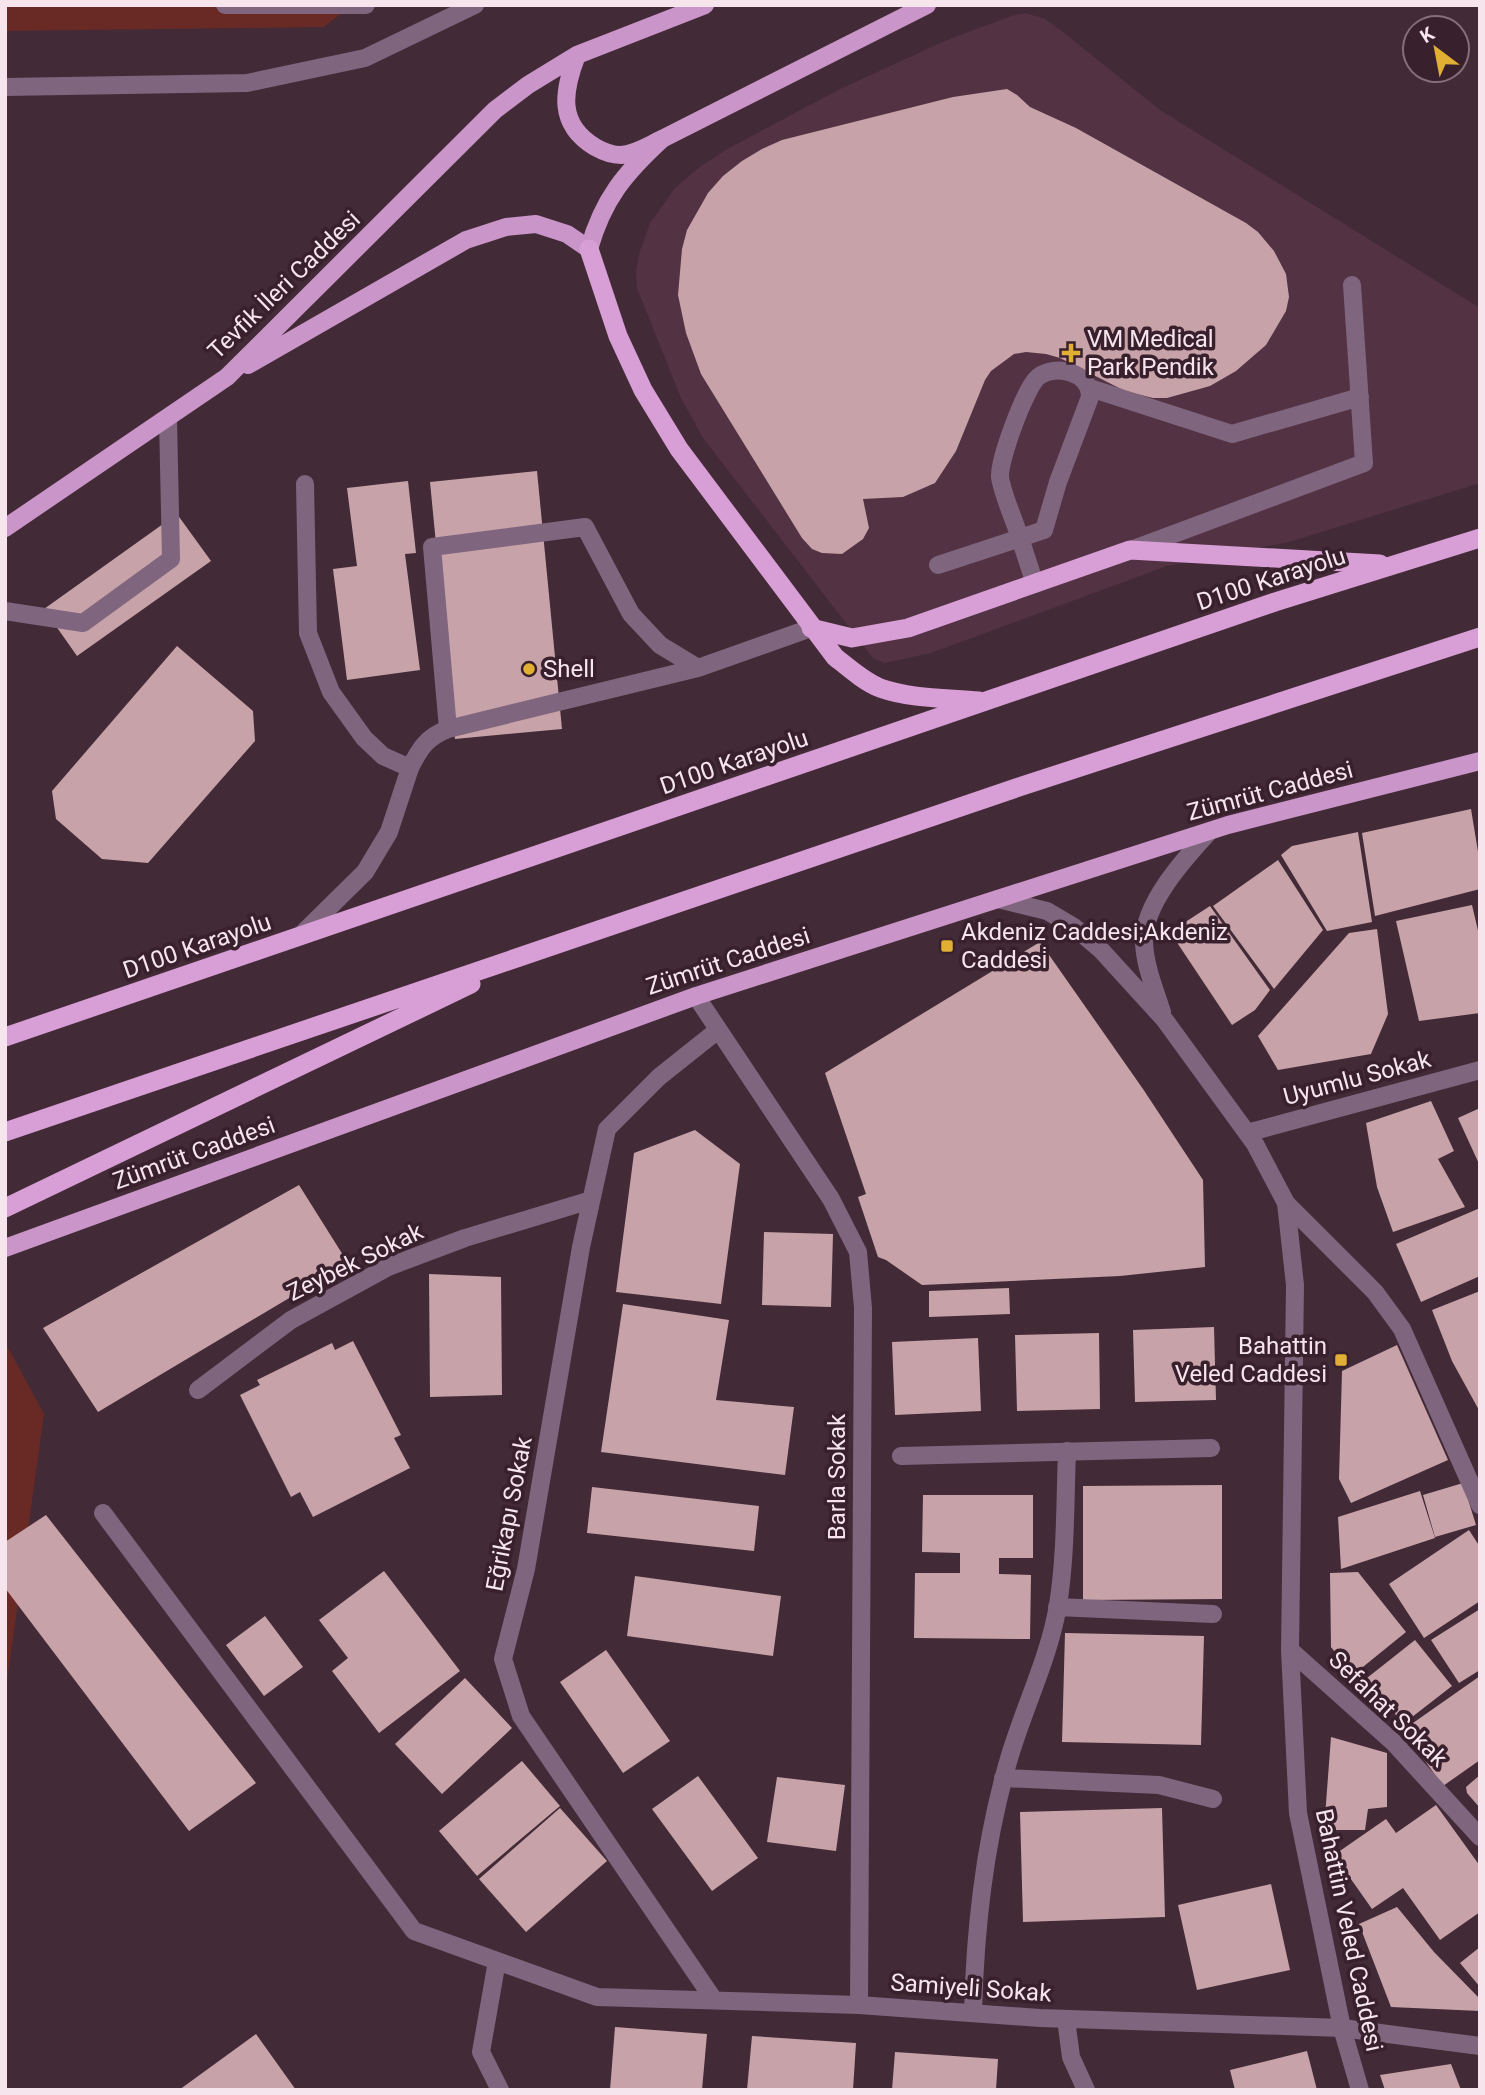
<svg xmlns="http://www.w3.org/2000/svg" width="1485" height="2095" font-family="Roboto,sans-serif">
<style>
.built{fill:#523243}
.green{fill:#692a26}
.building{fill:#c7a3a9}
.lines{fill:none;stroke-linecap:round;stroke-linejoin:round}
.service{stroke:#7f657e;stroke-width:18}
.minor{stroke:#7f657e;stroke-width:18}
.tertiary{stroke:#7f657e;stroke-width:18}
.primary{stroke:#ca95c8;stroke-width:18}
.trunk{stroke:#d89ed6;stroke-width:19}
.poi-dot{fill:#e1af34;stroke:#39202d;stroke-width:2.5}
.labels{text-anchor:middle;stroke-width:7;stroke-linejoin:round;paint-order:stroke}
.street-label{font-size:24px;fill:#f6e5ed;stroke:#39202d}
.poi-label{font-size:24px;fill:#f6e5ed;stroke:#39202d;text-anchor:start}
</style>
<rect width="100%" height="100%" fill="#432a37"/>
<path class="built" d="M1026,13L1045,19L1063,32L1160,110L1480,308V483L1289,542L1167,566L931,653L885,663L873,658L866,649L703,438L681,398L637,288L636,271L639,254L650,223L675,188L701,166L729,148L840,89L947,40L1011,16Z"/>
<path class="green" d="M5,5H352L324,27L5,31Z
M5,1342L44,1414L5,1696Z"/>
<path class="building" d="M1007,89L1017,95L1030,107L1076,128L1246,223L1258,232L1274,251L1286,274L1289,297L1286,311L1266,345L1236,371L1210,386L1167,398H1153L1125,391L1060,358L1046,354L1026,352L1014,354L991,371L985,380L956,451L935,483L903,497L863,499L869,528L863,539L842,554L822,553L812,549L802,538L701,374L686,333L678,295L682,249L687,230L708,193L723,176L742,161L762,149L782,140L953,97Z
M537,471L562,729L455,739L430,482Z
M408,481L416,553L405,554L420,670L347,680L333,569L357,566L347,488Z
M177,514L211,561L77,656L44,609Z
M177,646L253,711L255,741L148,863L102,859L56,819L52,791Z
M1471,809L1480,864V889L1375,916L1362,833Z
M1358,832L1372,922L1327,931L1281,855L1292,846Z
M1278,860L1323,930L1274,989L1213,906Z
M1472,905L1480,939V1013L1419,1021L1396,921Z
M1210,906L1270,990L1255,1010L1232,1025L1170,932Z
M1377,929L1388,1014L1371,1054L1278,1070L1258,1036L1349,933Z
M1040,942L1143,1089L1203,1180L1205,1267L1120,1276L922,1285L886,1260L878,1257L858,1197L866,1194L825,1073Z
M1431,1101L1454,1151L1438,1159L1465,1207L1393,1232L1377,1187L1366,1123Z
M1480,1108V1166L1458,1118Z
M695,1130L740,1164L721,1304L616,1292L634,1153Z
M299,1185L348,1263L98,1412L43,1328Z
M1480,1208V1276L1421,1302L1396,1244Z
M764,1232L833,1234L831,1307L762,1305Z
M429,1274L501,1277L502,1395L430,1397Z
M1009,1288L1010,1314L929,1317V1291Z
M1480,1291V1412L1452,1361L1432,1310Z
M623,1304L729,1320L716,1400L794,1407L785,1475L601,1452Z
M1214,1327L1216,1400L1135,1402L1133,1330Z
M1099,1333L1100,1409L1017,1411L1015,1335Z
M978,1338L981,1411L895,1415L892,1342Z
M353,1341L401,1435L394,1438L410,1468L313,1517L300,1492L291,1497L240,1395L260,1385L257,1380L332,1343L335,1350Z
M1397,1345L1448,1460L1351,1503L1339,1479L1342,1371Z
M1463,1483L1476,1525L1435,1537L1423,1495Z
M1222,1485V1599L1083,1600V1486Z
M592,1487L759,1506L754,1551L587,1533Z
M1420,1491L1435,1538L1341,1569L1338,1517Z
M923,1495H1033V1558H999V1574L1031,1575L1030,1639L914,1638L915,1573H960V1553L922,1552Z
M46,1515L256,1783L189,1831L5,1588V1542Z
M1469,1530L1480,1547V1601L1424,1638L1389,1584Z
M384,1571L460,1671L379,1733L332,1671L348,1658L319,1620Z
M1358,1572L1406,1632L1353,1675L1331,1647L1330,1573Z
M635,1576L781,1596L773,1656L627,1636Z
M1480,1609V1670L1459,1683L1431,1640Z
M265,1616L303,1667L264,1696L226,1645Z
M1065,1633L1204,1636L1201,1745L1062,1742Z
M1415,1640L1452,1686L1403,1724L1367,1678Z
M606,1650L670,1741L623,1773L560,1682Z
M1480,1676V1760L1443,1786L1403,1730Z
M465,1678L512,1728L442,1794L395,1744Z
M1331,1737L1387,1753V1807L1368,1809L1365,1830H1324Z
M522,1761L560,1806L477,1876L439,1831Z
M1480,1775V1808L1467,1793L1466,1787Z
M698,1776L758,1858L712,1891L652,1809Z
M777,1777L845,1785L836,1851L767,1842Z
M1436,1805L1480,1866V1912L1440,1940L1403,1888L1372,1909L1334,1855L1386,1819L1396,1833Z
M560,1808L607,1861L526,1932L479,1879Z
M1162,1808L1165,1917L1023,1922L1020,1812Z
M1271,1884L1290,1970L1197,1990L1178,1905Z
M1397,1907L1434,1952L1480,1999V2011L1391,2007L1359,1924Z
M1480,1947V1987L1460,1963Z
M615,2027L707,2034L702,2090H610Z
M256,2034L296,2090H179Z
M752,2036L856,2043L853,2090H747Z
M1307,2051L1317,2090H1235L1230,2070Z
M895,2052L998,2059L996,2090H892Z
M1451,2064L1461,2090H1385L1380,2075Z"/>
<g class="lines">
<path class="service" d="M225,5H366
M5,87L247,83L365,58L475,5
M1090,388L1232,434L1360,397
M1131,550L1364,463L1352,285
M938,565L1020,538C1015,522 1002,493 1000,477C999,460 1025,388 1038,377C1056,363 1091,373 1090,397L1058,482L1044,530L1020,538L1035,584
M5,611L83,623L171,559L168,418
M448,729L432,547L585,527L631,614L660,645L698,668
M410,768C420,748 427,737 448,729L698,668L811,628
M901,1456L1211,1448
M1057,1607L1213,1614
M1003,1778L1159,1785L1213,1799
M973,2013C975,1928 984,1845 1008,1762C1023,1709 1049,1659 1058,1605C1066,1555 1065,1502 1067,1451
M1066,2019L1071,2057L1086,2090"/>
<path class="minor" d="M300,936L365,872L389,832L410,768L383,756L364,738L331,692L308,633L305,484
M696,996L831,1199L858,1252L863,1308L859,2005
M1247,1133L1480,1070
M1286,1203L1375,1292L1402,1329L1480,1505
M198,1390L291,1320L388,1267L465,1238L591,1200
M103,1513L414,1931L597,1997L859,2005L1040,2018L1342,2028L1480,2046
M1290,1650L1393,1742L1480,1837
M497,1961L481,2052L500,2090
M714,2000L521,1716L503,1659L526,1569L581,1247L607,1129L659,1077L718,1030"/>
<path class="tertiary" d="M998,899L1047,911L1074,927L1101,950L1164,1019L1255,1144L1286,1203L1295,1285L1290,1650L1298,1813L1342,2028L1360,2090
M1162,1012C1155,990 1145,966 1144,943C1142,905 1185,858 1209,832"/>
<path class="primary" d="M577,55C563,91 557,124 595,147C602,151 613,155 621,155C636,154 649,145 662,139L927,5
M248,365L466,240L506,227L536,224L567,234L589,249C603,199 625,173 662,139
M5,528L227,377L495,110L528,85L577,55L705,5
M5,1248L696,996L1228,825L1480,761"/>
<path class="trunk" d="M589,249L618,336L643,390L679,449L835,657C849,668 863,681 880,688C911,699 948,698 979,701
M811,628L852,638L908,628L1130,550L1380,564
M5,1037L1275,602L1480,538
M5,1132L1025,785L1480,637
M5,1208L471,984"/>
</g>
<g class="poi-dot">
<path d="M1067.5 342.5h7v7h7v7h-7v7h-7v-7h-7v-7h7z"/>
<circle cx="529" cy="669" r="7"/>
<rect x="940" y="939" width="14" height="14" rx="3.5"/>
<rect x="1334" y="1353" width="14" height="14" rx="3.5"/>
</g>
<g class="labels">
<g class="street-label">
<text transform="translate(284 285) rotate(-44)" y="8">Tevfik İleri Caddesi</text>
<text transform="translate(1271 579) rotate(-18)" y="8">D100 Karayolu</text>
<text transform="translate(734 762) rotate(-19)" y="8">D100 Karayolu</text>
<text transform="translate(1270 791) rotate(-15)" y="8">Zümrüt Caddesi</text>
<text transform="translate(197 946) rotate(-19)" y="8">D100 Karayolu</text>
<text transform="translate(728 961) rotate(-18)" y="8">Zümrüt Caddesi</text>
<text transform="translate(1357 1078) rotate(-15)" y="8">Uyumlu Sokak</text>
<text transform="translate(194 1153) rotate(-20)" y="8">Zümrüt Caddesi</text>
<text transform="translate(355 1262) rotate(-26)" y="8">Zeybek Sokak</text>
<text transform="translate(837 1477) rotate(-90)" y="8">Barla Sokak</text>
<text transform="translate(509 1514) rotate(-79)" y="8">Eğrikapı Sokak</text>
<text transform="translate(1388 1709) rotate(44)" y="8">Sefahat Sokak</text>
<text transform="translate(1349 1930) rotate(78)" y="8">Bahattin Veled Caddesi</text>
<text transform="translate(971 1988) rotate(4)" y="8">Samiyeli Sokak</text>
</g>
<g class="poi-label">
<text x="1087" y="347">VM Medical<tspan x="1087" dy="28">Park Pendik</tspan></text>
<text x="543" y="677">Shell</text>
<text x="961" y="940">Akdeniz Caddesi;Akdeni̇z<tspan x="961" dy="28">Caddesi̇</tspan></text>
<text x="1327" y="1354" text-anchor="end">Bahattin<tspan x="1327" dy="28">Veled Caddesi</tspan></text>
</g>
</g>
<rect width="1485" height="2095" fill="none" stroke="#f6e5ed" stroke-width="14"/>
<g transform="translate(1436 49) rotate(328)"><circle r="33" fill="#39202d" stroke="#856f7a" stroke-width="2"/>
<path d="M0-5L12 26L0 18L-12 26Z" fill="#e1af34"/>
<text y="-10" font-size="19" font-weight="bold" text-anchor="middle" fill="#f6e5ed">K</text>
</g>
</svg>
